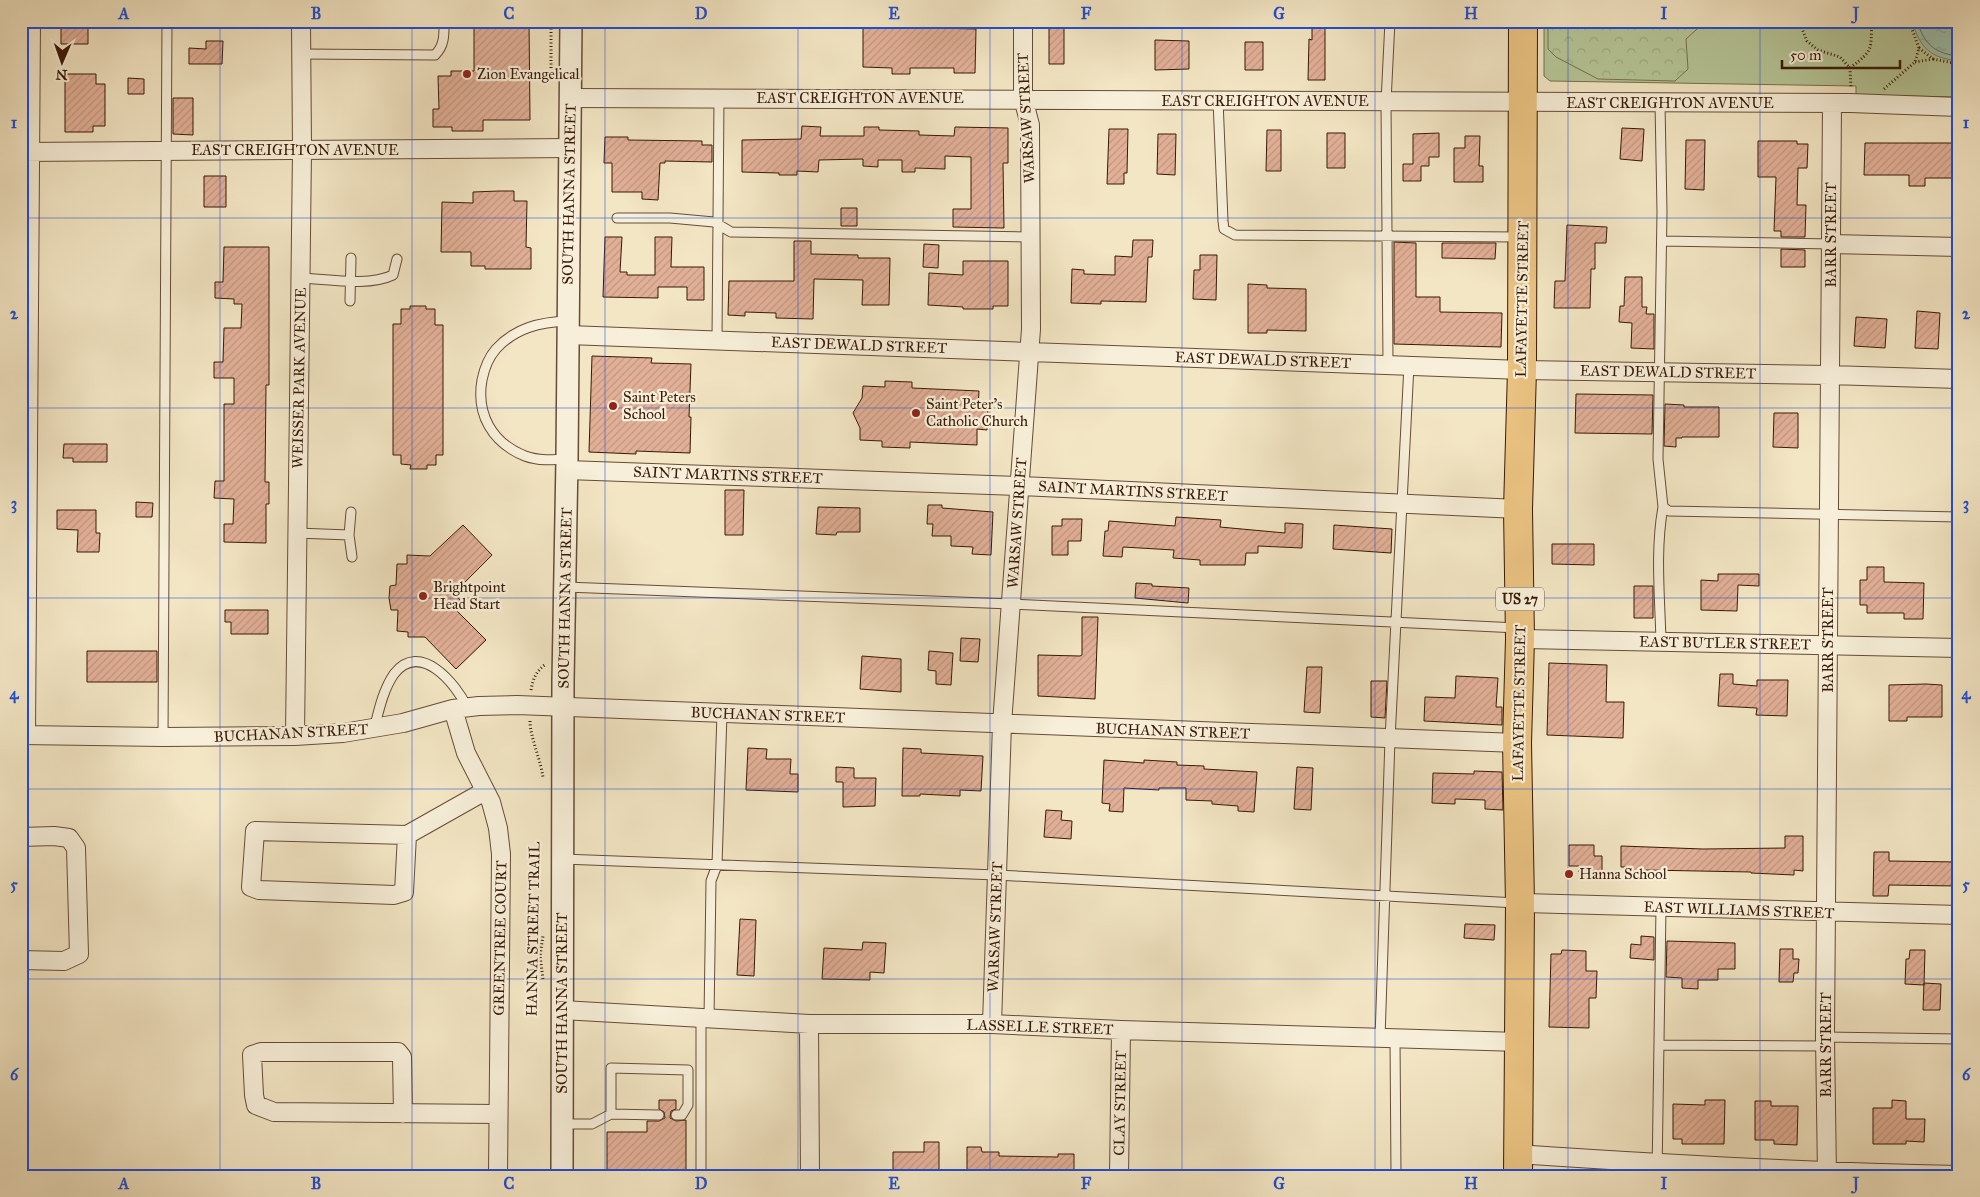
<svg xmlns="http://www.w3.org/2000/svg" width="1980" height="1197" font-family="'IM FELL Great Primer',serif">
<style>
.green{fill:#b6c698;stroke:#77704f}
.forest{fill:url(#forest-crowns);stroke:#77704f}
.water{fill:url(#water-ripples);stroke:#757d6a}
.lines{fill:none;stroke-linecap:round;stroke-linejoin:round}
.shore{stroke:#6a6c5a;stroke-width:1}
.building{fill:url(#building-hatch);stroke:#381906}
.service-casing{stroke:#674c36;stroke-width:11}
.minor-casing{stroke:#674c36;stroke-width:20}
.tertiary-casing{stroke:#674c36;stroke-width:24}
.trunk-casing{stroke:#381906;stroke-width:30}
.path{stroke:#381906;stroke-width:3;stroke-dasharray:1 2.5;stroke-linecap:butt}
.service{stroke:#f7efd9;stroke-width:9}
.minor{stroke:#f7efd9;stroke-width:18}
.tertiary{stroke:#f7efd9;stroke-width:21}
.trunk{stroke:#eac382;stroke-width:28}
.grid{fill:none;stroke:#1d4ed8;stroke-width:1;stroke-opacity:0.55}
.poi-dot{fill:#8f2418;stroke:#f7efd9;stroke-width:2}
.labels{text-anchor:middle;stroke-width:4.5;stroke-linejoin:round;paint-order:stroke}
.shield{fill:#f7efd9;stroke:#715945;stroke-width:1}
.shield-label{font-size:14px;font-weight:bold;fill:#381906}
.poi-label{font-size:15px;fill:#381906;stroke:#f7efd9;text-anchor:start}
.street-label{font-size:15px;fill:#381906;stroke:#f7efd9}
.neatline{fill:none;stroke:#1d4ed8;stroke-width:2}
.grid-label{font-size:16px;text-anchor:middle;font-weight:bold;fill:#1d4ed8}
</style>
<defs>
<pattern id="forest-crowns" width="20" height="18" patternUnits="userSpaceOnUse" patternTransform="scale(1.25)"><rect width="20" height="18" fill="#b6c698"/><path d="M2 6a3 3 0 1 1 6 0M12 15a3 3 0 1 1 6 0" fill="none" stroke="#9daa82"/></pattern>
<pattern id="water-ripples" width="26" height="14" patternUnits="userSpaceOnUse" patternTransform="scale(1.25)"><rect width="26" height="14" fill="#9dc0ad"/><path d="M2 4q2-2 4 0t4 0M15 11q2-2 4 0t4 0" fill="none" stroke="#88a493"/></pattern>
<pattern id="building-hatch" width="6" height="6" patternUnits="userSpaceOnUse" patternTransform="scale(1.25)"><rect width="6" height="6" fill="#e2b097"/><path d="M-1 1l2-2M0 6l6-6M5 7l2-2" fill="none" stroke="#c39781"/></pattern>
</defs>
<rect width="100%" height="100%" fill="#f3e6c4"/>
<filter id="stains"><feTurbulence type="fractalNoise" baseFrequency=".004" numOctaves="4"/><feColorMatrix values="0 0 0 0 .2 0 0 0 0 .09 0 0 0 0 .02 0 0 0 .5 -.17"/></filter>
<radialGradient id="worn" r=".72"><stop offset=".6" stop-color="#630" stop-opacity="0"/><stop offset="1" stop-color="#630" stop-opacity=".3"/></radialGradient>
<path class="green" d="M1544,21H1959V97L1856,95V86L1550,81L1544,76Z"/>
<path class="forest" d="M1548,21H1706L1686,39L1688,69L1675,81L1598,79L1556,57L1548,49Z"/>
<path class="water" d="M1912,21H1959V61C1930,58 1920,48 1912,21Z"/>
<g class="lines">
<path class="shore" d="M1917,21C1924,44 1935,54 1959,56"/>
</g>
<path class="building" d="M61,21H88V44H61Z
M474,21H529L530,120H483V131H452V127H433V109H439L438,76H451V71H474Z
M893,21H911V24H932V28L976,29L975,73H954V68H910V74H892V68L863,67V24H893Z
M1312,26H1325V80H1308L1309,39L1312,40Z
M1049,27L1064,28V64H1049Z
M1155,40L1189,41V69L1155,70Z
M206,41H223L222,64H189V48L206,49Z
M1245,42H1263V70H1245Z
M65,74H96V84H105V126H93V132H65Z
M128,78L144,79V94H128Z
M173,98H193V135L173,134Z
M802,126L821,127L820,136H864V127H879V130L919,131V135L954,136L955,127L1008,128V163H1003L1004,228L953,227V209H971V157L945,156V169L915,168V172H902V160H878V167L863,166V159L819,160L818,172L797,171V175H779V173L742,172V140L801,139Z
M1622,128L1644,129L1642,161L1620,159Z
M1109,129H1128L1127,173H1124V184H1107Z
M1267,130H1281V171H1266Z
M1327,133H1345V168H1327Z
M1439,133V157H1429V166H1421V181H1403V164H1413V134Z
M1158,134H1176L1175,175L1157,174Z
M1465,136H1480L1479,166H1483V182H1454V148H1465Z
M605,137H628V140L702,141V145H712V162L665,161V163H660L658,200L642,199V192H612V163H604Z
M1686,140H1705L1704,190L1685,189Z
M1758,141H1797V144H1808L1807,168H1798L1797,205H1806L1805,237H1781V231H1774L1776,177H1758Z
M1865,143H1959V178H1925V186H1909V175H1864Z
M204,176H226V207H204Z
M499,191H514V201H527L526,247L531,248V269H485V266H471V252H441L442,202L473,203V192Z
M841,208H857V226H841Z
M1567,225L1607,227L1606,243H1595V269H1591L1590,308H1554L1555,281H1565Z
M605,237H622L620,272H627V275H655V237H672L671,267H704V300H687V287H658V298L603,297Z
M1133,240H1153L1152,257H1148L1146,302L1101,301V304L1071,303L1072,269L1084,270V274L1115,275V256L1132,257Z
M794,241H811V254L858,255V258H890L889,305H862L863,280L814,279L813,319L776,318V313L745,312V316L728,315L729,281H794Z
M1394,242L1416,243V297H1440V312L1502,313L1501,347L1394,344Z
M1442,243H1496L1495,259L1442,258Z
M924,244L939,245L938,268L923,267Z
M224,247H269V385H266L265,482H269V504H266V543L224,542V524H233L234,499L214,498L215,481H224V404H234V378H214V362H223L224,328H241L242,304H234V299L215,298V282H223Z
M1781,249L1805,250V267H1781Z
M1200,255H1217L1216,300L1193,299L1194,270H1200Z
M963,261H1008V306H993V309H963V307L928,305L929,273L963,275Z
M1625,277H1642V307H1647L1646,314H1654V349L1631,348L1632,323L1619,322L1620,306H1624Z
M1248,284L1267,285V288L1306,289V331L1267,330V333H1248Z
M410,306H426V309H435V325H443V455H436V465H427V469H410L411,465L401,464V455H393V324H401V309H410Z
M1917,311L1940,313L1938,349L1915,348Z
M1856,317L1887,319L1885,348L1854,346Z
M592,356L652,358L651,363L691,364L689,417H691L690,453L636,451V454L589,452Z
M885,381L912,382V388L979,391L978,407L988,408L987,430L977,429V445L910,442V448L882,447V441L860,440V428L853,413L862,398L863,386L885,387Z
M1576,394L1653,395L1652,434L1575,433Z
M1665,404L1684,405V407H1719V437H1682V438H1676V447L1664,446Z
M1774,413H1798V448L1773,447Z
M64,444H107V462H73V458H63Z
M725,490H744L743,535H725Z
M136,502L153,503L152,517H136Z
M928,505H942V508L993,512L991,555L972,554L973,547L951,546V536H932L933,524H927Z
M818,507L860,508V532H837L836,535L816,534Z
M57,510H96V533H100L99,552H77L78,530L57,529Z
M1176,517L1221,520L1220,527L1285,533V523L1303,524L1302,548L1258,546V553H1246L1245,565H1200V560L1173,558L1174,550L1123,547L1122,557L1103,556L1105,531H1108L1109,521L1175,526Z
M1062,519H1082L1081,541H1068V555H1052V526H1062Z
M463,525L492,555L454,593L460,600L453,607L486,640L456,669L425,637H408V632L397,631L398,610H391L389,598L390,586L396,585L397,564H407V555L430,556Z
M1334,525L1392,529L1391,553L1333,549Z
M1552,544H1594V565L1552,564Z
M1867,567H1884V582L1924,583L1923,619H1904V613H1867V605H1860V580H1867Z
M1718,574H1759V586L1738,585L1737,611L1701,610V580L1718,581Z
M1136,583L1152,584V586L1189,588L1188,603L1135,598Z
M1634,586H1653V618H1634Z
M225,610H268V634H231V622H225Z
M1082,617H1098L1095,699L1038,696V655L1080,656L1082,655Z
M961,638L980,639L978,662L960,661Z
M87,651H157V682H87Z
M929,651L953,653L951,685L936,684V671L928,670Z
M862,656L901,659V692L860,689Z
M1549,663L1607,665L1606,702H1624L1623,738L1547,735Z
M1307,667H1322L1320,713L1304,712Z
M1720,674H1733V684L1757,686V680H1788L1787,716L1756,715L1757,708L1718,706Z
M1456,676L1498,678L1496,707H1502V725L1424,721L1425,697L1455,698Z
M1371,681H1387L1385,718L1371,717Z
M1926,684L1942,685V717H1907V721H1889V685Z
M748,748L767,749L766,759H791L790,774H798V792L746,790Z
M903,748L921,749V753L983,756L981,791L960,790V796L920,794V796H902Z
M1104,760L1144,763V760L1177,762V765L1204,766V769L1257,772L1254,812L1238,811V806L1212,804V801L1186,800V788H1159V790L1124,788L1123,812L1109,811L1110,804L1102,803Z
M836,767L854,768V778H876L875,806L843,807V782H836Z
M1297,767L1313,768L1311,810L1294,809Z
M1474,771L1502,772L1503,810L1485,809V800L1455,799V804L1432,803L1433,773L1474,774Z
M1046,810L1062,811L1061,820L1072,821L1071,839L1044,837Z
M1785,836H1803V871L1794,870V875L1751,873V872L1646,870V873H1631L1632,867H1621V846L1703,849L1785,848Z
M1569,845H1594V856H1602V872H1579V866H1569Z
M1874,852H1889V861L1959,862V886L1889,885L1888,896H1873Z
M740,919L756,920L754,976L737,975Z
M1465,924L1495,925L1494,940L1464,938Z
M1641,936L1654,937V960L1630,958L1631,944L1641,945Z
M1667,941L1735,943V969H1718V980H1698V989L1682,988V978L1666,977Z
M863,942L886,943L884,973L870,972V980L822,979L824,948L862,950Z
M1780,949H1793V959H1799L1798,973H1794L1793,982H1779Z
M1562,950L1586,951V971H1597L1596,998H1589V1028L1549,1027L1551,954H1561Z
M1910,950H1925L1924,985L1905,984L1906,959H1909Z
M1924,983L1941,984L1940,1010H1923Z
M659,1100H676V1109L671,1111L670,1118L676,1121L686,1120V1176L607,1174V1132H647V1121H659L665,1118L664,1112L659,1109Z
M1705,1100H1725L1724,1144H1682V1139H1673V1104L1705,1105Z
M1892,1100L1906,1101V1119H1925L1924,1142L1906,1141V1144H1873V1108H1892Z
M1755,1101H1771V1106H1798L1797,1145L1774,1144V1140H1755Z
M924,1142H939V1174H910V1176H893V1152H924Z
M967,1147H981L982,1152H999V1156L1058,1157V1154H1074V1176H967Z"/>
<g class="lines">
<defs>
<path id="service" d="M301,54L435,55C445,45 444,34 444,21
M1218,100L1223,221L1224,229L1235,235L1520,237
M1660,103L1662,212L1658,459L1663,507L1669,511L1959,517
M617,218H670L714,222L731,232L1030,237
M1662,241L1831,244
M300,278C328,279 368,287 393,275L397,259
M350,301L351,258
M717,340L719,98
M1388,364L1386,102L1390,21
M567,459C553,460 538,461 525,456C492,443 476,414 482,380C484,370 489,357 496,349C515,328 540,322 568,321
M297,533L349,535L352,557
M349,535L351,512
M565,587L1011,604L1518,628
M1661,642C1660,598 1655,551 1663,507
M374,729C379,710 383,690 394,674C420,640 456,684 467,707
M163,737L167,21
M562,859L997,875L1517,903
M709,1018L711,881L717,865L722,714
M1825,1037L1959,1039
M1380,1038L1390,739L1409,365
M1395,1038L1396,1176
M1659,1045L1825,1046
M611,1114V1068L688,1070V1105L682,1115H676
M563,1124H592L611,1114L659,1115
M701,1176V1018
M1657,1176L1661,907"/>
<path id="minor" d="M570,98L1850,103L1959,107
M21,152L570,148
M1831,244L1959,247
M568,335L1522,370L1830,375L1959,379
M567,470L1021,486L1518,509
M1520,639L1959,648
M453,709L466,753L491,802L498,828L501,854L498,1176
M21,735L163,737L295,736L343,733L403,723L453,709L479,706L517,705L1517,743
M26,736L31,21
M295,736L302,150L301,21
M407,835L404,892L394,895L259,890L251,887L255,831L407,835L485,791
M21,837L54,836L69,838L76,848L79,954L64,961L21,960
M1520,903L1959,915
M562,1010L809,1024H992L1121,1030L1519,1042
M809,1024L810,1176
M992,1024L1002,724L1031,329L1030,125L1023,98V21
M403,1114L402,1057L398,1052H261L252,1055L254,1095L256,1105L274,1112L498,1114
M1518,1154C1665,1164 1812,1172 1959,1175
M1119,1176L1121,1030
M1827,1176L1825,1037L1832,104"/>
<path id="tertiary" d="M562,1176L563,681L567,459L571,21"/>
<path id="trunk" d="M1518,1176L1520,903L1517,743L1520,639L1518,509L1522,370L1523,21"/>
</defs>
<use href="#service" class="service-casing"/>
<use href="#minor" class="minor-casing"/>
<use href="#tertiary" class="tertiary-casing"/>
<use href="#trunk" class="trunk-casing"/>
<path class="path" d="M1799,21L1807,41L1818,50L1840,57L1850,68L1851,88
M1933,59L1959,64
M1915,62L1933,59L1919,48
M551,68V21
M1850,68C1875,49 1870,50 1872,21
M1884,89L1915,62L1919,48L1909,21
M531,690C533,679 536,671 546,664
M530,721C530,737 541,760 543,778
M543,979L540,956L543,936"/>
<use href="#service" class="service"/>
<use href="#minor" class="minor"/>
<use href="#tertiary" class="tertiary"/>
<use href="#trunk" class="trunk"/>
</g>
<path class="grid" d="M220,21V1176M412,21V1176M605,21V1176M798,21V1176M990,21V1176M1182,21V1176M1375,21V1176M1568,21V1176M1760,21V1176M21,218H1959M21,408H1959M21,598H1959M21,789H1959M21,979H1959"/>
<g class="poi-dot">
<circle cx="467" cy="74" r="5"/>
<circle cx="613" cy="406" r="5"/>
<circle cx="916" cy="413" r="5"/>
<circle cx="423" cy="596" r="5"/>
<circle cx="1569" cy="874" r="5"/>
</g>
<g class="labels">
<rect class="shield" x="1496" y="587.5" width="48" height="23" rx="4"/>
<g class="shield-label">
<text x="1520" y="604">US 27</text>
</g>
<g class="poi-label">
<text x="477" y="79">Zion Evangelical</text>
<text x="623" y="402">Saint Peters<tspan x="623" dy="17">School</tspan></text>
<text x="926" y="409">Saint Peter's<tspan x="926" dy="17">Catholic Church</tspan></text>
<text x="433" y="592">Brightpoint<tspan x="433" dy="17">Head Start</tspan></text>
<text x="1579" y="879">Hanna School</text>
</g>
<g class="street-label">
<text x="860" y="103">EAST CREIGHTON AVENUE</text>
<text x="1265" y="106">EAST CREIGHTON AVENUE</text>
<text x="1670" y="108">EAST CREIGHTON AVENUE</text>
<text transform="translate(1026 118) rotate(-93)" y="5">WARSAW STREET</text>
<text x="295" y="155">EAST CREIGHTON AVENUE</text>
<text transform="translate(569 194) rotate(-89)" y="5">SOUTH HANNA STREET</text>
<text transform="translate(1831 235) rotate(-90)" y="5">BARR STREET</text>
<text transform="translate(1522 299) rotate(-89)" y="5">LAFAYETTE STREET</text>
<text transform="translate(859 345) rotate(2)" y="5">EAST DEWALD STREET</text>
<text transform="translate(1263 360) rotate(2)" y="5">EAST DEWALD STREET</text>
<text transform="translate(1668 372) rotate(1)" y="5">EAST DEWALD STREET</text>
<text transform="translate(299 378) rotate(-89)" y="5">WEISSER PARK AVENUE</text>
<text transform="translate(728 475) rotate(2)" y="5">SAINT MARTINS STREET</text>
<text transform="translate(1133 491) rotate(3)" y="5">SAINT MARTINS STREET</text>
<text transform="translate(1017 523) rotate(-86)" y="5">WARSAW STREET</text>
<text transform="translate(565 598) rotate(-89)" y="5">SOUTH HANNA STREET</text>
<text transform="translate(1828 640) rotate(-90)" y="5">BARR STREET</text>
<text transform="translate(1725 643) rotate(1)" y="5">EAST BUTLER STREET</text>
<text transform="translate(1519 703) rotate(-89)" y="5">LAFAYETTE STREET</text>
<text transform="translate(768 715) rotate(2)" y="5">BUCHANAN STREET</text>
<text transform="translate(1173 731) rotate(2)" y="5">BUCHANAN STREET</text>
<text transform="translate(291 733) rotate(-3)" y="5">BUCHANAN STREET</text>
<text transform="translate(1739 910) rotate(2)" y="5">EAST WILLIAMS STREET</text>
<text transform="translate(995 927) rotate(-88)" y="5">WARSAW STREET</text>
<text transform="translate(533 929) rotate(-89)" y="5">HANNA STREET TRAIL</text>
<text transform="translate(500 938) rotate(-89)" y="5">GREENTREE COURT</text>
<text transform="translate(562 1003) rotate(-90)" y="5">SOUTH HANNA STREET</text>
<text transform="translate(1040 1027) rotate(2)" y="5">LASSELLE STREET</text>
<text transform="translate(1826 1045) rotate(-90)" y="5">BARR STREET</text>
<text transform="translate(1120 1103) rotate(-89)" y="5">CLAY STREET</text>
</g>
</g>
<rect width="1980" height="1197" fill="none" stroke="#f3e6c4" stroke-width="55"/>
<g transform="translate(62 62) rotate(182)" stroke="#f7efd9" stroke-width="4" paint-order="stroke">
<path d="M0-4L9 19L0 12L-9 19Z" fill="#381906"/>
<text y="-8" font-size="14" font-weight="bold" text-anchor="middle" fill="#381906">N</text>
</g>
<path d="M1782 60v8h118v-8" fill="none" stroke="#381906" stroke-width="2.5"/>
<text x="1790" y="60" font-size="15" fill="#381906" stroke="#f7efd9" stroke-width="4" paint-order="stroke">50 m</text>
<rect x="28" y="28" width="1924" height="1142" class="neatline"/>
<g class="grid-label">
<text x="124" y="19">A</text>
<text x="316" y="19">B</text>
<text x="509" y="19">C</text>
<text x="701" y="19">D</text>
<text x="894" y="19">E</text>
<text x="1086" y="19">F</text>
<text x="1279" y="19">G</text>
<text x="1471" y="19">H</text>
<text x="1664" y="19">I</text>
<text x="1856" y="19">J</text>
<text x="14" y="128">1</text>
<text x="1966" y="128">1</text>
<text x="14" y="319">2</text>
<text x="1966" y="319">2</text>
<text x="14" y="509">3</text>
<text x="1966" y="509">3</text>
<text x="14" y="699">4</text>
<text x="1966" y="699">4</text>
<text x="14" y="890">5</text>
<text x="1966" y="890">5</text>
<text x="14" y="1080">6</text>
<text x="1966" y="1080">6</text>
<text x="124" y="1189">A</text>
<text x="316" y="1189">B</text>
<text x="509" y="1189">C</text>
<text x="701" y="1189">D</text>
<text x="894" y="1189">E</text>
<text x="1086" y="1189">F</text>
<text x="1279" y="1189">G</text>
<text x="1471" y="1189">H</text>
<text x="1664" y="1189">I</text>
<text x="1856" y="1189">J</text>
</g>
<rect width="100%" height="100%" filter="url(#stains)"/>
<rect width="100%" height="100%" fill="url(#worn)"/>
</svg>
